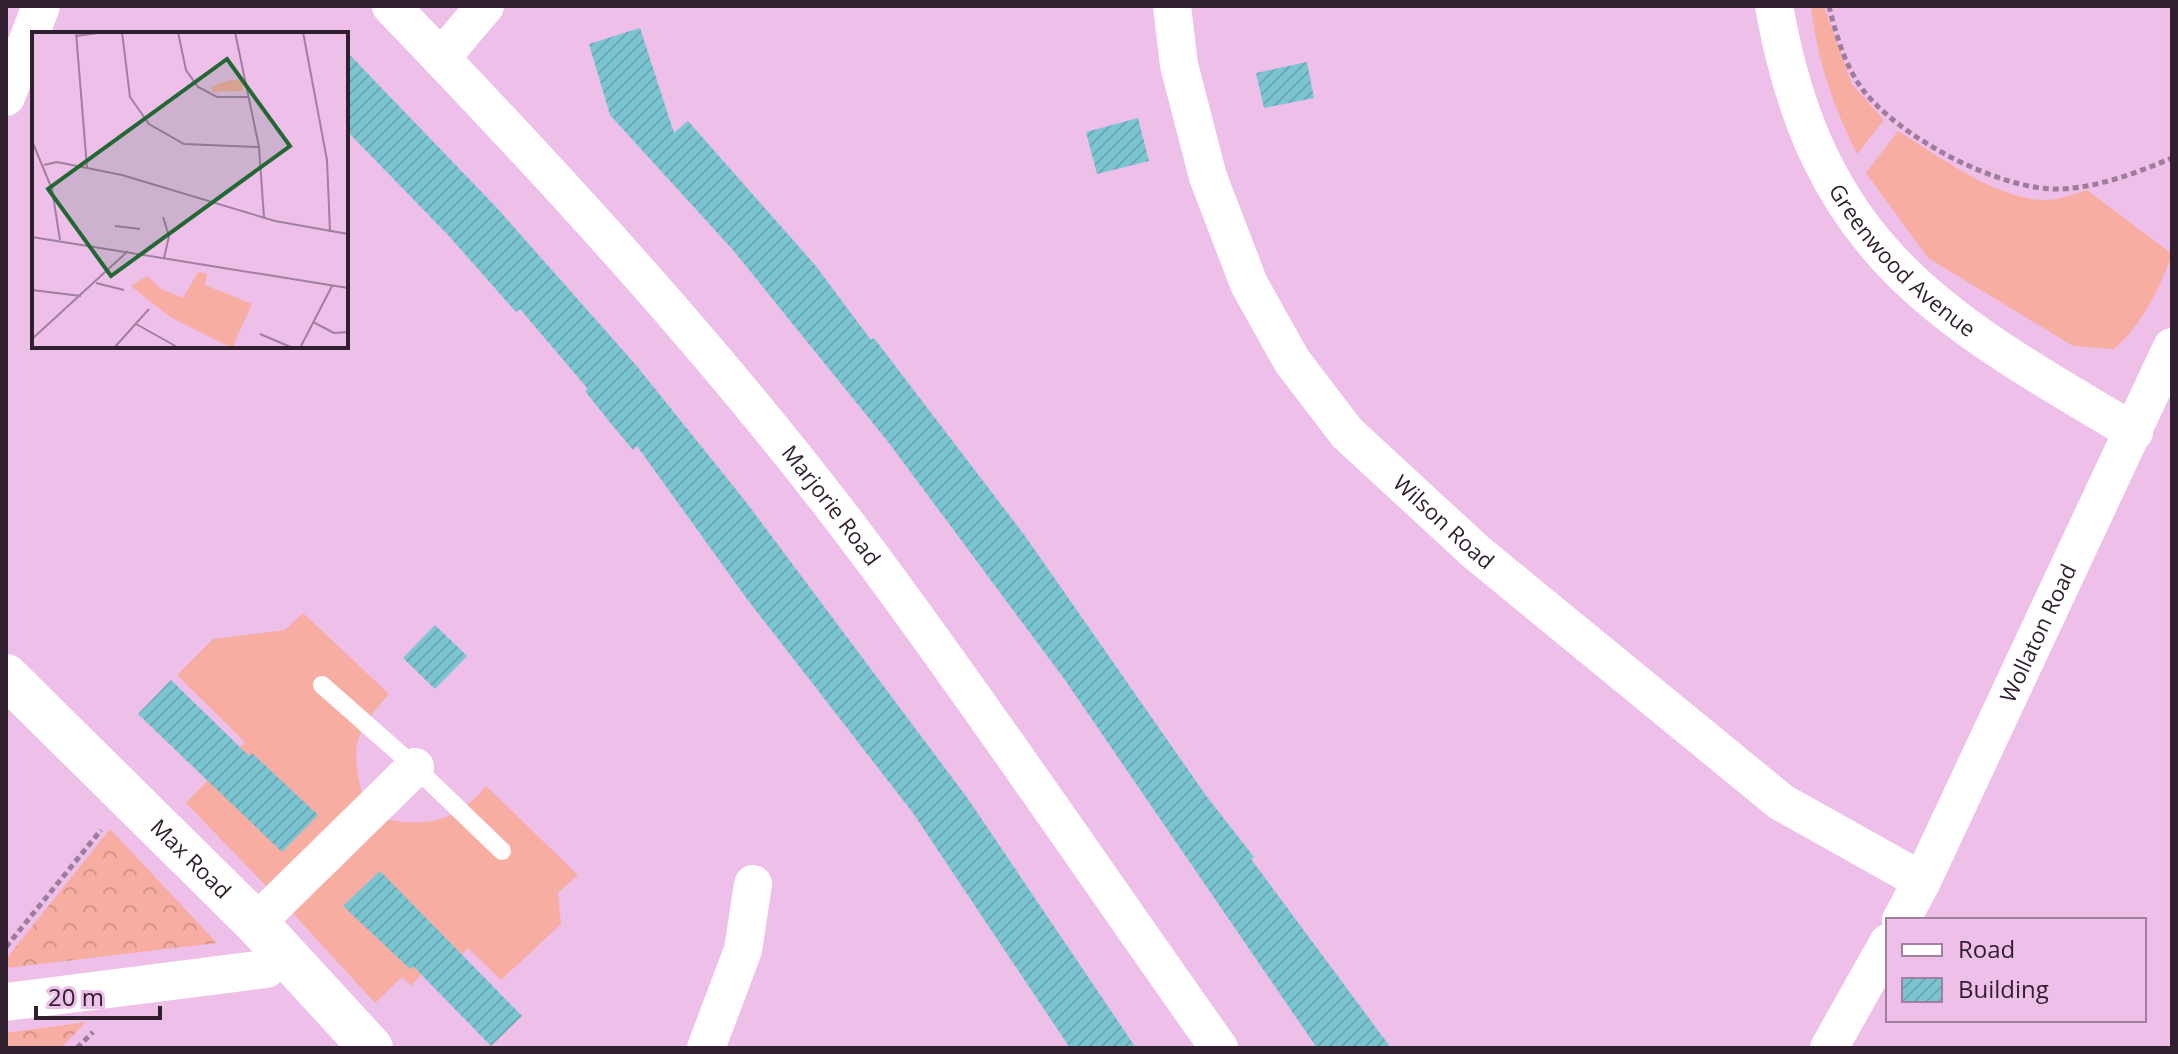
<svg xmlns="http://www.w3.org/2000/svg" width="2178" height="1054" font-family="'Open Sans',sans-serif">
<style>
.grass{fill:#f7ada2}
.forest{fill:url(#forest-crowns)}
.building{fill:url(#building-hatch)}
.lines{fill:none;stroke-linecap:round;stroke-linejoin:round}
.path{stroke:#9e7c9c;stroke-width:5;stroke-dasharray:6 4;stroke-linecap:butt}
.service{stroke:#fff;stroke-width:18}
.minor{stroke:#fff;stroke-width:38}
.tertiary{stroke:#fff;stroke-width:44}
.labels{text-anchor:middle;stroke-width:6;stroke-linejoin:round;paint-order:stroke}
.street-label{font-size:22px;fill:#301f2f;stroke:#edbfe9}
.inset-road{fill:none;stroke:#a17f9f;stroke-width:2}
.view{fill:#226834;fill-opacity:0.15;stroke:#226834;stroke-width:4}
.inset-edge{fill:none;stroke:#301f2f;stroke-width:4}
</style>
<defs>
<pattern id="forest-crowns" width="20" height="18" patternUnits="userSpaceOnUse" patternTransform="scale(2)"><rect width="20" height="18" fill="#f7ada2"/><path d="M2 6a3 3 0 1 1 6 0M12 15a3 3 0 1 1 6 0" fill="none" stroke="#d4948c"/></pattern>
<pattern id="building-hatch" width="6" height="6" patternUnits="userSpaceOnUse" patternTransform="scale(2)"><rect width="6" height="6" fill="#7ac5d1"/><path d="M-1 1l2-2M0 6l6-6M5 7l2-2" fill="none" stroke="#6aa9b4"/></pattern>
</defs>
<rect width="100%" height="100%" fill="#edbfe9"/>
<path class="grass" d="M1811,6H1824L1852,84L1884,120L1857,154C1833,105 1817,60 1811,6Z
M1898,131C1937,155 1997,200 2045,200C2059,200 2074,194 2087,190L2172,254C2160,288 2142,325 2114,349L2073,346L1928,258L1866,173Z
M303,613L389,694C356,731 350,744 362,794L267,887L186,803L245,742L177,675L213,639L285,630Z
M486,786L578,875L558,893L561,924L501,980L468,948L452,966L439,955L411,986L402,977L375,1003L289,909L382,818C425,829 458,821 486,786Z"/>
<path class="forest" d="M110,829L217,943L6,968V959Z
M86,1022L61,1048H6V1033Z"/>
<path class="building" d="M640,28L674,133L688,121L815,265L871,340L874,338L896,367L1025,536L1207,797L1254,857L1251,859L1391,1048H1317L1065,680L889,443L733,250L610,115L589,44Z
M346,51L496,207L635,364L746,502L968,799L1136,1048H1070L913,813L747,599L637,446L633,450L608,420L585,391L588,389L520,309L516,312L448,235L346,130Z
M1307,62L1314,98L1264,108L1256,73Z
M1138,118L1149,161L1097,174L1086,132Z
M435,625L467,656L435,689L403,658Z
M171,680L249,756L252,753L318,815L282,852L138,714Z
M380,871L522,1016L491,1046L413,966L410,969L343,906Z"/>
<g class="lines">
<path class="path" d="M1829,6C1836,35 1845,66 1863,90C1900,138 2000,191 2061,189C2100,187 2136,173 2172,158
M6,947L101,830
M77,1048L93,1032"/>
<path class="service" d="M322,685L415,767L502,851"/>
<g class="minor">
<path id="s1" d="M391,6C561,183 728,364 875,562C993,721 1104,886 1219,1048"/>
<path id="s2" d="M1172,6L1179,65L1208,177L1249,284L1292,361L1347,433L1476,552L1781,802L1922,881"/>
<path id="s3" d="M1774,6C1817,249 1937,316 2134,432"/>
<path d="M441,58L485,6"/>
<path d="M6,97L41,6"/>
<path id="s4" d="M1901,920L1922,881L2172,347"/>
<path d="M256,923L415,767"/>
<path d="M6,1002L266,969L284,953"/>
<path d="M706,1048L743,950L753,884"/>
<path d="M1829,1048L1888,943"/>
</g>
<path class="tertiary" id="s5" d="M6,676L256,923L371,1048"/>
</g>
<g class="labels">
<g class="street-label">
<text dy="8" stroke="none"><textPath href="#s3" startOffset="292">Greenwood Avenue</textPath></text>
<text dy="8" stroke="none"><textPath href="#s1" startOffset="666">Marjorie Road</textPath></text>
<text dy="8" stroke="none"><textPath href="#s2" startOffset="600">Wilson Road</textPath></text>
<text dy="8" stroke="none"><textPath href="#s4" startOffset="318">Wollaton Road</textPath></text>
<text dy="8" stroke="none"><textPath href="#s5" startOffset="260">Max Road</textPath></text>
</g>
</g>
<g transform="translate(32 32)">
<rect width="316" height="316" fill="#edbfe9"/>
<path d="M199,48H210L211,59L180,60V54ZM166,240L175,242L173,253L220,272L200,316L138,285L99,254L115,244L129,257L151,266Z" fill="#f7ada2"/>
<path class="inset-road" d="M44,0L55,136M90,0L98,65L117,92L152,112L227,115M146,0L154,38L166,55L185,65H217M203,0L227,115L232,186M271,0L295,128L298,200M44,4L74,0M0,109L20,157L28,208M12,133L25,130L90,143L243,189L316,202M131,185L137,204L132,226M83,194L108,197M0,205L316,256M64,251L92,258M0,258L49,264M281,290L302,301L316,300M104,292L147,316M228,302L261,316M0,307L96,219M82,316L117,277M268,316L300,254"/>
<path class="view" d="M195,27L258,114L79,244L16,157Z"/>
<rect width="316" height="316" class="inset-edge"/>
</g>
<rect width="2178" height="1054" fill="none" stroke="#301f2f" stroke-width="16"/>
<rect x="1886" y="918" width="260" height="104" fill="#edbfe9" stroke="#a17f9f" stroke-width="2"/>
<rect x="1902" y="944" width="40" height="12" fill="#ffffff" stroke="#a17f9f" stroke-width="2"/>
<text x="1958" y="958" font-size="24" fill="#301f2f">Road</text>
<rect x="1902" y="978" width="40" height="24" fill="url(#building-hatch)" stroke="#a17f9f" stroke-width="2"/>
<text x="1958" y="998" font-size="24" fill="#301f2f">Building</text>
<path d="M36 1006v12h124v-12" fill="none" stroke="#301f2f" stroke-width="4"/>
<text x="48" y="1006" font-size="24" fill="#301f2f" stroke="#edbfe9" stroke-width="6" paint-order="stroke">20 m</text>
</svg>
